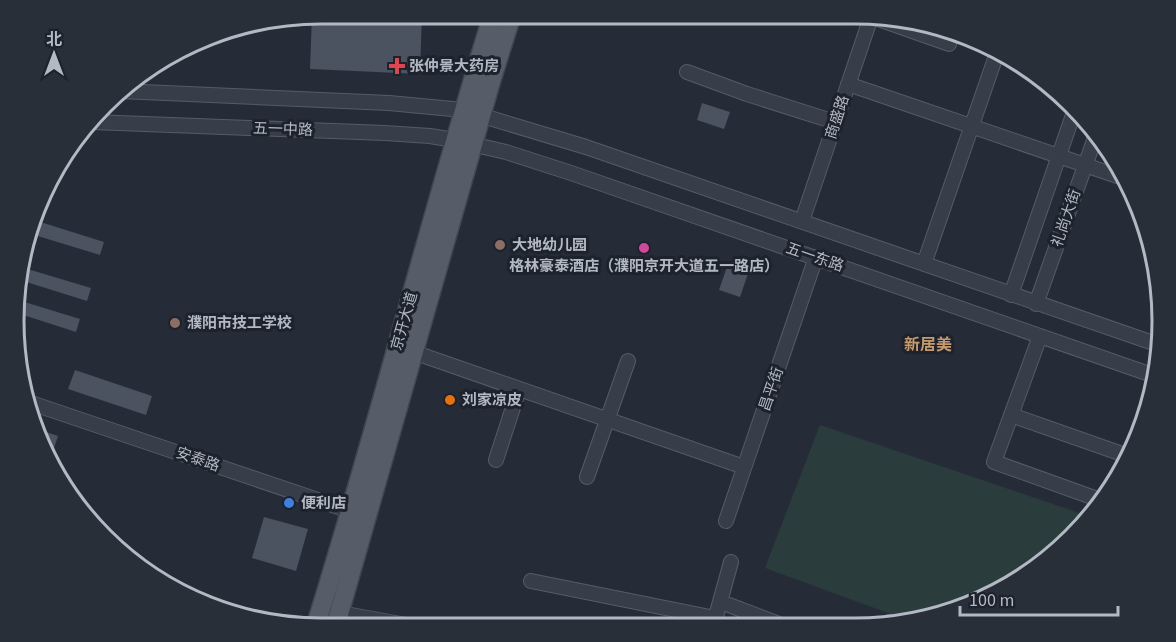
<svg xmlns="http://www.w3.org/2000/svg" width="1176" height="642" font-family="'Source Sans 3','Noto Sans SC',sans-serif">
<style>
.green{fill:#2b3c3d}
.building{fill:#4b5260}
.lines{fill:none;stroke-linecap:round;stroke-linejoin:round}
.minor-casing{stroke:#565c66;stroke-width:16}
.major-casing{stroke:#414751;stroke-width:21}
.minor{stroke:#383e49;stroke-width:14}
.major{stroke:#565d68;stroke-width:18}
.health-dot{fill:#e0444e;stroke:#1d232d;stroke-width:2}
.education-dot{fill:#8d6e63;stroke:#1d232d;stroke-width:2}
.hotel-dot{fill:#d1479c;stroke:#1d232d;stroke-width:2}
.food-dot{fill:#e8710a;stroke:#1d232d;stroke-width:2}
.shop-dot{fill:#3f7fe0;stroke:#1d232d;stroke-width:2}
.labels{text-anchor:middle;stroke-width:6;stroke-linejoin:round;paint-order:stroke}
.poi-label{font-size:15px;font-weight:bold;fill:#b3b9c4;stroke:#1d232d;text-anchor:start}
.street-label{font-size:15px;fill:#b3b9c4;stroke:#1d232d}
.neighbourhood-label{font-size:16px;font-weight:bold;fill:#c79a6c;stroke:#1d232d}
.rim{fill:none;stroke:#b3b9c4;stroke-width:3}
</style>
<rect width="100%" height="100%" fill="#252c38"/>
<path class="green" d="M820,425L1091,517L1086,524L1026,577L954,612L913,622L765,568Z"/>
<path class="building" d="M321,14H422L420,74L310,69L312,15Z
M702,103L730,112L724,129L697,120Z
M34,220L104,242L100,255L28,233Z
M729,261L750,268L740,297L719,290Z
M21,267L91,288L87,301L20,280Z
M18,300L80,319L76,332L17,313Z
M75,370L152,396L146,415L68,389Z
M34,428L58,436L50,460L37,439Z
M264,517L308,529L296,571L252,558Z"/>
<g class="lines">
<defs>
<path id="minor" d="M864,14L949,44
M687,72L747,94L835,122
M848,84L1120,177
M120,91L389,103L463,110L586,147L1159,345
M92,122L385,133L430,136L454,140L506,152L571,173L1155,376
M802,221L872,14
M924,264L998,50
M1011,295L1074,112
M1036,304L1097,132
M1040,336L994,462L1103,501
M413,352L744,467
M28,402L359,514
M1011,415L1128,456
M496,460L519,389
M587,477L628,361
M726,521L816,257
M531,581L715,618
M729,605L784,626
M340,613L417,627
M888,626L889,622
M713,627L731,562"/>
<path id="major" d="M315,628C379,424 430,217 493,14
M335,628L491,81L512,14"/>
</defs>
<use href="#minor" class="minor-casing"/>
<use href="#major" class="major-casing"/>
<use href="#minor" class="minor"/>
<use href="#major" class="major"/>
</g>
<path class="health-dot" d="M394 57h6v6h6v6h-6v6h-6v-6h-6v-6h6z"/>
<g class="education-dot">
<circle cx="500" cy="245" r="6"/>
<circle cx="175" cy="323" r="6"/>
</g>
<circle class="hotel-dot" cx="644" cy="248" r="6"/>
<circle class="food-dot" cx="450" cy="400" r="6"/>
<circle class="shop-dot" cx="289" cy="503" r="6"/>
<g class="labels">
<g class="poi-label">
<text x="409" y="71">张仲景大药房</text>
<text x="512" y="250">大地幼儿园</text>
<text x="644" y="271" text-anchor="middle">格林豪泰酒店（濮阳京开大道五一路店）</text>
<text x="187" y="328">濮阳市技工学校</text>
<text x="462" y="405">刘家凉皮</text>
<text x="301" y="508">便利店</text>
</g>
<g class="street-label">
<text transform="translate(837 117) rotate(-72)" y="5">商盛路</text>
<text transform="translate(283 129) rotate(2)" y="5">五一中路</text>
<text transform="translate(1066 218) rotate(-71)" y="5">礼尚大街</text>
<text transform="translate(815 257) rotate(19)" y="5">五一东路</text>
<text transform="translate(404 321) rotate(-74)" y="5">京开大道</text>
<text transform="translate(771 389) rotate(-71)" y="5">昌平街</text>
<text transform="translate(198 459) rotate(19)" y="5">安泰路</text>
</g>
<g class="neighbourhood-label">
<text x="928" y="350">新居美</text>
</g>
</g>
<path d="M0 0H1176V642H0ZM321 24H855A297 297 0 0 1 1152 321V321A297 297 0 0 1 855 618H321A297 297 0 0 1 24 321V321A297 297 0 0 1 321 24Z" fill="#292f39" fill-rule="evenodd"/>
<path class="rim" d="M321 24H855A297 297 0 0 1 1152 321V321A297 297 0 0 1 855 618H321A297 297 0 0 1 24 321V321A297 297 0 0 1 321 24Z"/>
<g transform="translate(54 54)" stroke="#1d232d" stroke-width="4.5" paint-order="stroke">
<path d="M0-4.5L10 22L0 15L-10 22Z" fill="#b3b9c4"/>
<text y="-9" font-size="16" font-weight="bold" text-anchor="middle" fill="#b3b9c4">北</text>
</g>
<path d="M960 606v9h158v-9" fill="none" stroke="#b3b9c4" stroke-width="3"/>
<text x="969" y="606" font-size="18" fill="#b3b9c4" stroke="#1d232d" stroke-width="4.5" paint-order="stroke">100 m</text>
</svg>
